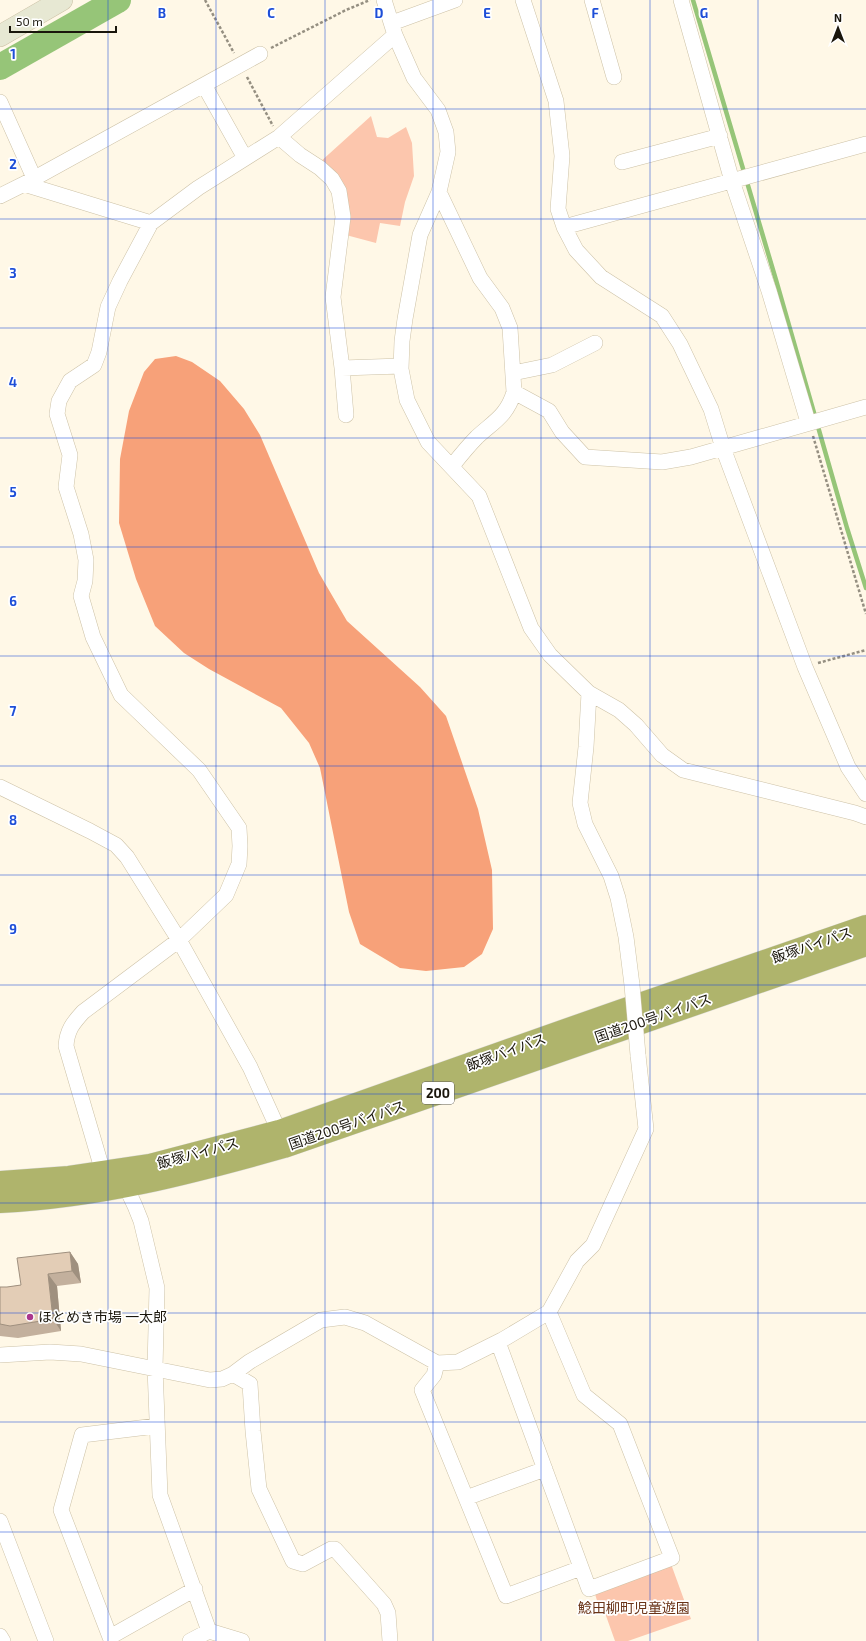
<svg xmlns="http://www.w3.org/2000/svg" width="866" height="1641" font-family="'Exo 2','Noto Sans JP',sans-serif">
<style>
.green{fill:#fcc6ad}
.forest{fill:#f7a179}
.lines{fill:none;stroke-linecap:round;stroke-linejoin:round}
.stream{stroke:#96c578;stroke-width:4.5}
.river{stroke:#96c578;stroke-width:26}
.street-casing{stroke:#cdc2a7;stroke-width:16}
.secondary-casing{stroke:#cdc2a7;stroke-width:22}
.highway-casing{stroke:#dfdedd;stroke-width:23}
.path{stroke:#958f81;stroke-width:2.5;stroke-dasharray:3 2;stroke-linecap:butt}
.street{stroke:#fff;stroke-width:15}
.secondary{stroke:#e7e8d3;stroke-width:21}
.highway{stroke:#afb46c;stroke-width:22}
.street-bridge-casing{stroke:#cdc2a7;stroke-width:16;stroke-linecap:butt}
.street-bridge{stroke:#fff;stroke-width:15}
.wall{fill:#c3b09d}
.shaded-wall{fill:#9f907f}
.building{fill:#e3cdb6;stroke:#9f907f}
.grid{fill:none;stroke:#1d4ed8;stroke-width:1;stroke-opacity:0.55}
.poi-dot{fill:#ab368e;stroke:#fff;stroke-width:1.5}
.labels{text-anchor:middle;stroke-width:3.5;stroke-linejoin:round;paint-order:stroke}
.shield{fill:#fff;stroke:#5f5c55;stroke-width:1}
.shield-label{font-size:13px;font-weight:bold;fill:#1a160c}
.street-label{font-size:14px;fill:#1a160c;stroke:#fff}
.poi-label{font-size:14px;fill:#1a160c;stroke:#fff;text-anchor:start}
.park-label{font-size:14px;fill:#6a3317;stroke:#fff}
.grid-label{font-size:13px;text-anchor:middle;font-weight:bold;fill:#1d4ed8;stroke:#fff;stroke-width:3.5;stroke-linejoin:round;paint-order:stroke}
</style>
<rect width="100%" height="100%" fill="#fff8e7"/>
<path class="green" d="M371,116L377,137L388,138L406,127L412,143L414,176L405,202L400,226L380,223L376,243L346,235L347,211L319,163Z
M671,1564L691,1619L628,1641H615L605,1613H601L594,1591Z"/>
<path class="forest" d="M176,356L192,362L220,381L244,409L260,435L319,573L347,621L420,687L446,716L478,809L492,870L493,929L482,954L464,967L426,971L400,968L360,944L349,912L320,768L309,743L281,708L209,669L184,653L155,626L136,579L119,523L120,459L129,411L144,372L155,359Z"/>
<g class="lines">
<path class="stream" d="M693,0L776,280L847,528L866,588"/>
<path class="river" d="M0,67L118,0"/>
<defs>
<path id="street" d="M384,0L395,35L414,78L438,110L446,132L448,152L439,192L420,235L405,319L402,341L401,369L407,400L428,442L479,496L531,628L550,655L589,693L619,710L636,725L662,755L683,770L855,813L866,817
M523,0L556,101L562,156L558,209L564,227L576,250L601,277L662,316L680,344L711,409L723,448L805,667L848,767L866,794
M592,0L614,77
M681,0L732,181L769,291L808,422
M392,23L455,0
M204,85L245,158
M0,102L34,178
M279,137L300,155L320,168L332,179L339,191L343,217L333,297L342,368L401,366
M622,162L720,136
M24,184L260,54
M439,192L480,278L502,308L510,328L514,392L549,411L562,432L585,457L662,462L691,457L866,407
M0,196L24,184L151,223
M564,227L866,144
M342,368L346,415
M513,373L552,365L595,343
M452,466C460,456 468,446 477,437C493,422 507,416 514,392
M589,693L586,747L580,803L585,824L611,876L618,898L626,937L632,985
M0,787L90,831L116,845L127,857L179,940L250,1067L279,1131
M498,1342L589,1589L672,1558L620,1424L584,1395L549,1312
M0,1355L50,1352L81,1354L210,1380L222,1379L233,1374L249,1362L321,1320L345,1317L365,1323L437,1363L458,1362L502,1340L549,1312L577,1261L593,1245L646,1129L638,1055
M437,1363L434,1375L422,1390L506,1596L581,1568
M233,1374L250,1384L253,1431L259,1489L293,1561L303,1564L331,1549H335L384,1604L388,1613L390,1641
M156,1426L82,1435L61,1510L110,1637L195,1589
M466,1498L545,1469
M0,1521L46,1641
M209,1631L242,1641
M0,1636L3,1641
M190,1641L209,1631L160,1495L155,1368L157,1288L141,1221L135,1206L126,1187L103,1172L66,1046C67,1030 73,1023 83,1012L179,940L226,895L239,864L240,846L239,828L199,770L121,695L93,637L81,596L85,581L86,560L81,534L66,487L70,455L57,414L59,401L70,381L94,365L99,352L108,307L120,281L151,223L198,188L279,137L395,35"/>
<path id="secondary" d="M0,36L62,0"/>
<path id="highway" d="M0,1182L69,1177L150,1165L279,1131L619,1011L866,926
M0,1202C100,1197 188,1174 284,1147L866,945"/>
</defs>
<use href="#street" class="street-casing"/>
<use href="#secondary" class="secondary-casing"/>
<use href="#highway" class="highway-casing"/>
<path class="path" d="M205,0L234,53
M271,48L346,10L370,0
M247,77L273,126
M813,436L866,614
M818,663L866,650"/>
<use href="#street" class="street"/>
<use href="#secondary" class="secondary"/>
<use href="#highway" class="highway"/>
<defs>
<path id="street-bridge" d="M632,985L638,1055"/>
</defs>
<use href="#street-bridge" class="street-bridge-casing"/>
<use href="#street-bridge" class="street-bridge"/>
</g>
<path class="wall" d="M70,1252L78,1264L81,1283L57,1286L61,1331L18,1338L0,1336V1287H7L21,1285Z"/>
<path class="shaded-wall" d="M70,1252L78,1264L81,1283L72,1271Z
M48,1274L57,1286L61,1331L53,1319Z"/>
<path class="building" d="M70,1252L72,1271L48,1274L53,1319L10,1326L0,1324V1287H7L21,1285L17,1258Z"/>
<path class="grid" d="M108,0V1641M216,0V1641M325,0V1641M433,0V1641M541,0V1641M650,0V1641M758,0V1641M0,109H866M0,219H866M0,328H866M0,438H866M0,547H866M0,656H866M0,766H866M0,875H866M0,985H866M0,1094H866M0,1203H866M0,1313H866M0,1422H866M0,1532H866"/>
<circle class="poi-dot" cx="30" cy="1317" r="4"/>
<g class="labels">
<rect class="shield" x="422" y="1082" width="32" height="22" rx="3"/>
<g class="shield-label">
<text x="438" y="1098">200</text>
</g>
<g class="street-label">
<text transform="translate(812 945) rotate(-19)" y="5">飯塚バイパス</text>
<text transform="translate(653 1018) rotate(-19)" y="5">国道200号バイパス</text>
<text transform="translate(506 1052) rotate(-20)" y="5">飯塚バイパス</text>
<text transform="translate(347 1125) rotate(-19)" y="5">国道200号バイパス</text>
<text transform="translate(198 1153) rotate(-15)" y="5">飯塚バイパス</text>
</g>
<g class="poi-label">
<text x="38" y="1322">ほとめき市場 一太郎</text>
</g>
<g class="park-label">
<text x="634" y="1613">鯰田柳町児童遊園</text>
</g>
</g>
<g class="grid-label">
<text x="162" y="18">B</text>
<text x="271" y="18">C</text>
<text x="379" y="18">D</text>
<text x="487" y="18">E</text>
<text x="595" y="18">F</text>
<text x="704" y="18">G</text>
<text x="13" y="59">1</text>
<text x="13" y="169">2</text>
<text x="13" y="278">3</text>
<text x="13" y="387">4</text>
<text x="13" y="497">5</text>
<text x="13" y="606">6</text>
<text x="13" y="716">7</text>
<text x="13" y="825">8</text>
<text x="13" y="934">9</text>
</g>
<g transform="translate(838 28)" stroke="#ffffff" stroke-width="3" paint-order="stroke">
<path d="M0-3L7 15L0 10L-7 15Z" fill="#1a160c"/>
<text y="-6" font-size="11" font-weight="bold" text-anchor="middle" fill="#1a160c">N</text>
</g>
<path d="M10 26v6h106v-6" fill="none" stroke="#1a160c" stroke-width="2"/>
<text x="16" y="26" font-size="12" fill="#1a160c" stroke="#ffffff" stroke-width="3" paint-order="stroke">50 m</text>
</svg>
